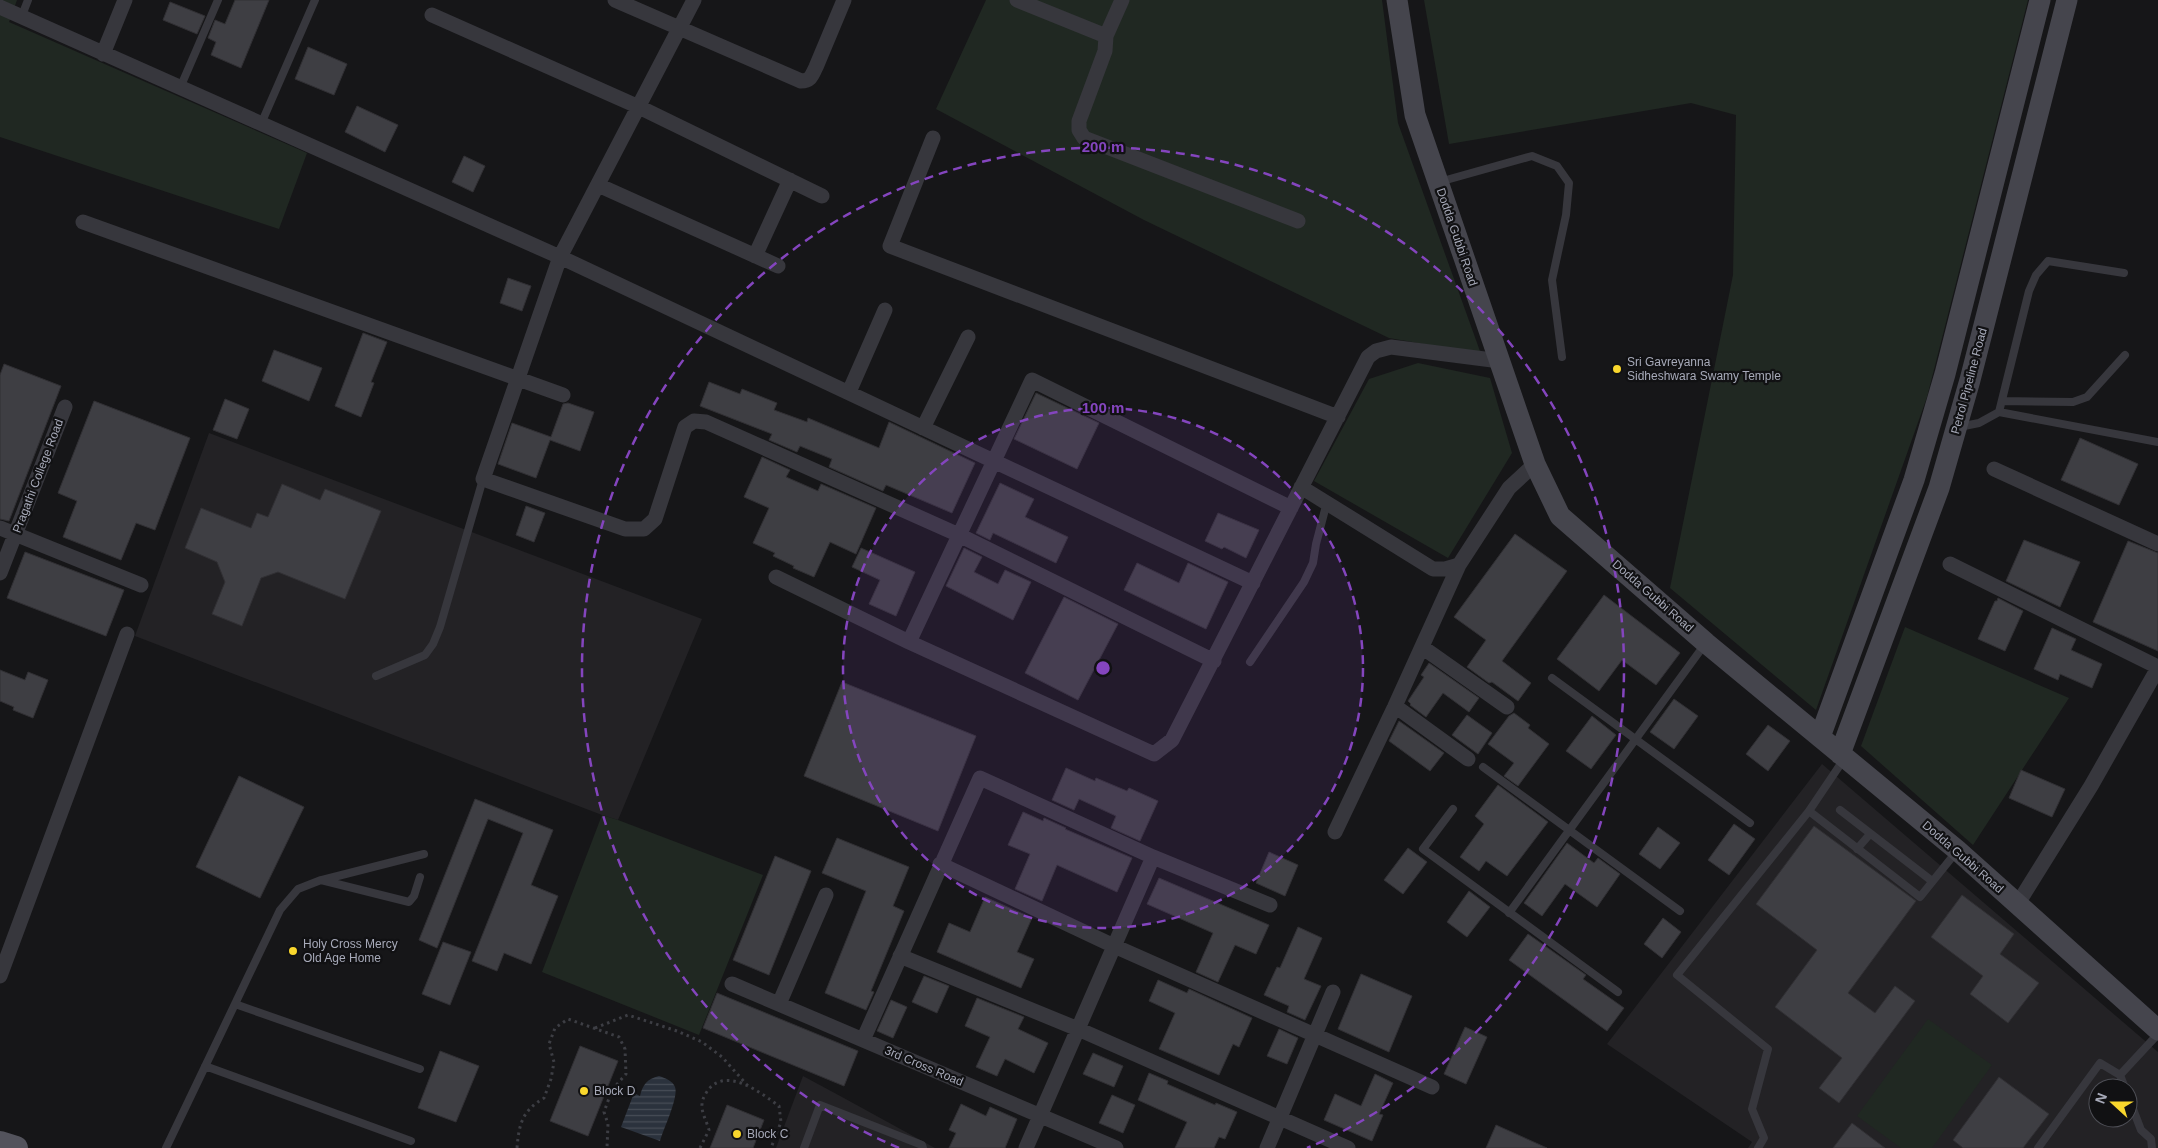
<svg xmlns="http://www.w3.org/2000/svg" width="2158" height="1148" font-family="Helvetica,sans-serif">
<style>
.built{fill:#232225;fill-rule:evenodd}
.grass{fill:#202822}
.water{fill:url(#water-rules)}
.building{fill:#3e3e43;stroke:#313034}
.lines{fill:none;stroke-linecap:round;stroke-linejoin:round}
.path{stroke:#3d3e44;stroke-width:3;stroke-dasharray:2.5 4;stroke-linecap:butt}
.lane{stroke:#37373d;stroke-width:8}
.street{stroke:#37373d;stroke-width:15}
.secondary{stroke:#45454d;stroke-width:21}
.primary{stroke:#53535c;stroke-width:24}
.ring{fill:none;stroke:#8445be;stroke-width:2.5;stroke-dasharray:9 6}
.poi-dot{fill:#f9d72d;stroke:#111113;stroke-width:2}
.labels{text-anchor:middle;stroke-width:4.5;stroke-linejoin:round;paint-order:stroke}
.street-label{font-size:12px;fill:#a7aab9;stroke:#111113}
.poi-label{font-size:12px;fill:#a7aab9;stroke:#111113;text-anchor:start}
.centre{fill:#8445be;stroke:#111113;stroke-width:2.5}
.ring-label{font-size:15px;text-anchor:middle;font-weight:bold;fill:#8445be;stroke:#111113;stroke-width:4.5;stroke-linejoin:round;paint-order:stroke}
</style>
<defs>
<pattern id="water-rules" width="6" height="5" patternUnits="userSpaceOnUse" patternTransform="scale(1.25)"><rect width="6" height="5" fill="#2b323d"/><path d="M0 2.5h6" fill="none" stroke="#474d57"/></pattern>
</defs>
<rect width="100%" height="100%" fill="#161618"/>
<path class="built" d="M209,433L702,619L618,820L602,815L135,636Z
M1822,764L2158,1052V1148H1748L1752,1142L1607,1044ZM2098,1088H2128V1118H2098Z
M803,1076L842,1097L935,1148H776Z"/>
<path class="grass" d="M0,0H17L9,22L307,153L279,229L0,137Z
M986,0H1382L1398,123L1481,354L1389,338L1144,220L936,109Z
M1424,0H2028L1927,397L1816,710L1670,588L1733,275L1736,115L1691,103L1449,144Z
M1418,363L1490,378L1512,453L1448,558L1314,481L1369,379Z
M1905,627L2069,698L1973,845L1861,746Z
M602,815L618,820L763,875L699,1035L542,972Z
M1928,1019L1992,1065L1932,1148H1901L1857,1116Z"/>
<path class="water" d="M659,1076C665,1078 673,1081 675,1087C679,1097 663,1130 660,1141L621,1127L634,1093L640,1096C643,1084 647,1079 659,1076Z"/>
<path class="building" d="M235,0H269L241,68L211,55L216,42L208,38L215,20L225,24Z
M170,2L205,16L197,34L163,20Z
M308,47L347,64L334,95L295,79Z
M357,106L398,125L385,152L345,132Z
M464,156L485,166L473,192L452,182Z
M508,278L531,286L522,311L500,303Z
M363,333L387,342L371,382L374,383L361,417L335,406Z
M274,350L322,368L309,401L262,381Z
M4,364L61,386L9,521L0,519V375Z
M709,382L740,394L742,389L777,403L774,410L807,422L808,418L879,448L889,422L975,463L952,513L886,485L883,491L829,467L832,459L800,446L797,452L769,440L772,434L700,406Z
M1036,393L1099,423L1077,469L1014,439Z
M225,399L249,409L237,439L213,430Z
M94,401L190,438L155,530L136,523L121,560L63,537L77,501L58,493Z
M568,403L594,412L580,451L550,440L536,478L498,464L512,423L551,437L563,404Z
M2080,438L2138,464L2119,505L2061,480Z
M762,457L790,470L786,477L818,491L821,484L876,508L856,554L830,542L814,577L793,568L794,566L773,556L775,553L753,543L769,508L744,497Z
M1000,483L1034,499L1025,517L1068,537L1056,563L993,533L990,540L976,533Z
M282,484L320,500L325,489L381,511L345,599L278,572L261,578L242,626L212,614L225,582L217,562L185,548L201,508L251,528L257,513L268,517Z
M526,506L545,513L534,542L516,535Z
M1218,513L1259,530L1246,558L1224,547L1222,549L1205,541Z
M1515,534L1567,571L1502,661L1531,683L1518,701L1492,682L1489,683L1467,667L1486,640L1454,617Z
M2024,540L2080,562L2060,607L2006,581Z
M2128,541L2158,553V651L2093,622Z
M861,548L915,572L896,616L869,604L880,580L852,567Z
M964,548L982,557L974,572L998,584L1005,570L1031,582L1013,620L946,586Z
M25,552L124,590L106,636L7,598Z
M1137,563L1179,583L1188,563L1228,582L1206,629L1124,590Z
M1604,595L1680,653L1656,685L1622,660L1599,691L1557,659Z
M1064,597L1118,624L1078,700L1025,673Z
M1998,598L2023,611L2005,651L1978,639L1995,601H1997Z
M2052,628L2076,639L2071,650L2102,664L2092,688L2060,674L2058,680L2034,669Z
M1429,663L1479,698L1469,712L1443,693L1426,717L1410,705L1411,704L1408,701L1424,677L1421,675Z
M0,670L25,680L28,672L48,680L33,718L13,710L14,707L0,701Z
M842,682L976,736L938,831L804,776Z
M1674,699L1698,716L1674,749L1650,732Z
M1514,713L1530,725L1528,728L1549,744L1518,786L1504,776L1514,763L1488,744L1509,716Z
M1467,715L1492,733L1478,754L1452,735Z
M1592,716L1616,735L1591,769L1566,751Z
M1399,721L1444,753L1430,771L1389,741Z
M1768,725L1790,741L1768,771L1746,754Z
M1066,768L1095,781L1096,778L1127,791L1129,788L1158,801L1140,841L1111,828L1116,816L1079,799L1074,810L1052,800Z
M2021,770L2065,789L2052,817L2009,798Z
M239,776L304,807L260,898L196,867Z
M1498,785L1548,822L1507,876L1486,861L1479,871L1460,857L1484,824L1475,816Z
M475,799L553,830L531,885L558,896L531,964L504,953L497,971L472,961L523,833L488,819L437,948L419,940Z
M1023,812L1043,821L1044,818L1066,828L1065,829L1132,858L1117,892L1057,865L1042,901L1015,889L1030,854L1008,845Z
M1734,824L1755,839L1729,875L1708,860Z
M1814,826L1916,901L1848,993L1875,1013L1895,986L1915,1001L1839,1103L1819,1088L1842,1058L1775,1007L1817,950L1756,904Z
M1658,827L1680,843L1660,869L1639,854Z
M837,838L909,867L893,906L904,911L871,991L874,992L866,1010L825,993L866,891L822,873Z
M1567,843L1594,863L1598,858L1620,874L1597,907L1565,884L1542,916L1524,903Z
M1408,848L1427,862L1403,894L1384,880Z
M1269,852L1298,865L1285,896L1256,883Z
M775,856L811,871L769,975L733,960Z
M1159,878L1269,925L1256,954L1235,945L1218,982L1196,972L1213,933L1147,904Z
M1469,891L1490,907L1467,937L1447,922Z
M1962,895L2014,934L2000,954L2039,983L2008,1023L1970,994L1983,976L1931,937Z
M985,897L1032,918L1017,952L1034,959L1021,988L937,952L949,923L970,932Z
M1663,918L1681,932L1662,958L1644,944Z
M1298,927L1322,938L1304,979L1321,986L1305,1020L1287,1012L1289,1006L1264,995L1277,967L1280,968Z
M1528,934L1586,975L1583,979L1624,1008L1607,1031L1509,960Z
M443,942L471,952L450,1005L422,994Z
M1361,974L1412,996L1389,1052L1338,1029Z
M924,976L949,986L937,1013L912,1002Z
M1158,980L1187,993L1189,989L1252,1018L1239,1047L1233,1044L1219,1075L1159,1049L1175,1013L1149,1001Z
M717,993L858,1051L844,1086L703,1028Z
M977,998L1024,1017L1018,1029L1048,1043L1034,1073L1005,1059L997,1076L976,1067L990,1037L965,1026Z
M891,1000L907,1007L893,1038L877,1031Z
M1465,1027L1487,1037L1466,1084L1444,1074Z
M1279,1029L1298,1038L1287,1064L1267,1056Z
M580,1046L618,1061L588,1136L550,1121Z
M440,1051L479,1066L456,1122L418,1108Z
M1093,1053L1123,1066L1114,1087L1083,1074Z
M1149,1073L1168,1081L1167,1084L1215,1105L1216,1103L1237,1112L1225,1139L1219,1137L1214,1148H1175L1187,1122L1138,1100Z
M1375,1074L1393,1083L1379,1114L1383,1115L1372,1141L1324,1120L1335,1094L1361,1106Z
M1999,1077L2049,1114L2023,1148H1963L1953,1140Z
M1112,1095L1135,1105L1123,1133L1099,1123Z
M961,1104L986,1116L990,1107L1017,1119L1005,1148H949L956,1133L949,1130Z
M727,1105L764,1120L753,1148H710Z
M1852,1123L1885,1148H1833Z
M1496,1125L1547,1148H1486Z"/>
<g class="lines">
<path class="path" d="M595,1028L628,1015L677,1031L702,1042L722,1057L748,1086
M517,1148C519,1124 522,1111 544,1098L551,1079L554,1062L549,1044L555,1028L568,1019L619,1037L625,1049L626,1074L612,1090L604,1112L608,1124L607,1148
M700,1148L709,1130C707,1122 701,1112 702,1104C702,1099 706,1093 708,1090C727,1066 761,1093 779,1106L781,1122L771,1148"/>
<path class="lane" d="M21,18L28,0
M180,88L218,0
M261,124L315,0
M1439,182L1532,156L1557,166L1569,183L1566,215L1552,280L1562,357
M2002,401L2073,402L2087,397L2125,355
M1999,412L2158,442
M1959,427L1979,423L1999,412L2029,291L2036,275L2048,261L2124,273
M1250,662L1304,582L1313,563L1316,544L1327,502
M376,676L425,655L433,644L440,627L483,479
M1552,678L1750,823
M1483,767L1680,911
M1453,809L1423,849L1618,992
M1840,810L1932,881
M1809,811L1920,897L1957,851
M1857,849L1870,834
M322,880L424,854
M1509,913L1705,644
M235,1004L420,1069
M205,1066L411,1141
M2120,1075L2125,1088
M2128,1096L2141,1130L2151,1139L2152,1148
M166,1148L280,910L298,889L321,880L409,902L414,896L420,877
M804,1148L820,1105L922,1145L923,1148
M1758,1148L1764,1138L1752,1109L1768,1049L1677,975L1809,811L1844,759
M2038,1148L2100,1063L2120,1075L2158,1034"/>
<path class="street" d="M615,0L801,81C811,81 812,75 816,67L844,0
M694,0L560,257L483,479L625,529H644L655,519L685,427L694,421L706,422L959,535L1214,661
M1017,0L1106,36
M1122,0L1106,36L1105,51L1079,121V130L1084,138L1298,221
M0,7L560,257L1253,583
M432,15L639,107L822,196
M103,54L125,0
M933,138L890,246L1338,417
M598,185L778,266
M83,222L563,395
M755,256L790,180
M849,392L885,310
M923,428L968,337
M1994,469L2158,544
M1301,487L1433,569H1445L1459,565L1509,488L1535,464
M0,528L141,585
M1950,564L2158,667
M0,573L65,407
M776,577L909,642L1154,754L1172,740L1368,357L1376,351L1391,347L1500,361
M909,642L1032,380L1291,508
M1422,647L1507,707
M1395,706L1468,759
M1335,832L1395,706L1459,565
M940,864L1114,946L1432,1087
M2017,905L2091,786L2158,668
M900,956L1078,1029L1348,1148
M0,976L127,634
M732,984L1116,1148
M779,1004L826,895
M863,1040L980,778L1153,857L1270,905
M1026,1148L1153,857
M1267,1148L1333,992"/>
<path class="secondary" d="M1397,0L1415,115L1535,464L1560,516L1706,643L1957,850L2158,1030
M1820,737L1914,480L1945,374L2040,0
M1840,754L1939,488L1970,380L2067,0"/>
<path class="primary" d="M0,1143L16,1148"/>
</g>
<circle cx="1103" cy="668" r="260" fill="#8445be" fill-opacity=".12"/>
<g class="ring">
<circle cx="1103" cy="668" r="260"/>
<path d="M899 1148A521 521 0 1 1 1307 1148"/>
</g>
<g class="poi-dot">
<circle cx="1617" cy="369" r="5"/>
<circle cx="293" cy="951" r="5"/>
<circle cx="584" cy="1091" r="5"/>
<circle cx="737" cy="1134" r="5"/>
</g>
<g class="labels">
<g class="street-label">
<text transform="translate(1457 237) rotate(71)" y="4">Dodda Gubbi Road</text>
<text transform="translate(1969 381) rotate(-75)" y="4">Petrol Pipeline Road</text>
<text transform="translate(38 476) rotate(-69)" y="4">Pragathi College Road</text>
<text transform="translate(1653 596) rotate(41)" y="4">Dodda Gubbi Road</text>
<text transform="translate(1963 857) rotate(41)" y="4">Dodda Gubbi Road</text>
<text transform="translate(924 1066) rotate(23)" y="4">3rd Cross Road</text>
</g>
<g class="poi-label">
<text x="1627" y="366">Sri Gavreyanna<tspan x="1627" dy="14">Sidheshwara Swamy Temple</tspan></text>
<text x="303" y="948">Holy Cross Mercy<tspan x="303" dy="14">Old Age Home</tspan></text>
<text x="594" y="1095">Block D</text>
<text x="747" y="1138">Block C</text>
</g>
</g>
<circle cx="1103" cy="668" r="8" class="centre"/>
<g class="ring-label">
<text x="1103" y="152">200 m</text>
<text x="1103" y="413">100 m</text>
</g>
<g transform="translate(2113 1103) rotate(291)"><circle r="24" fill="#111113" stroke="#4d4e55"/>
<path d="M0-4L9 19L0 12L-9 19Z" fill="#f9d72d"/>
<text y="-8" font-size="14" font-weight="bold" text-anchor="middle" fill="#a7aab9">N</text>
</g>
</svg>
